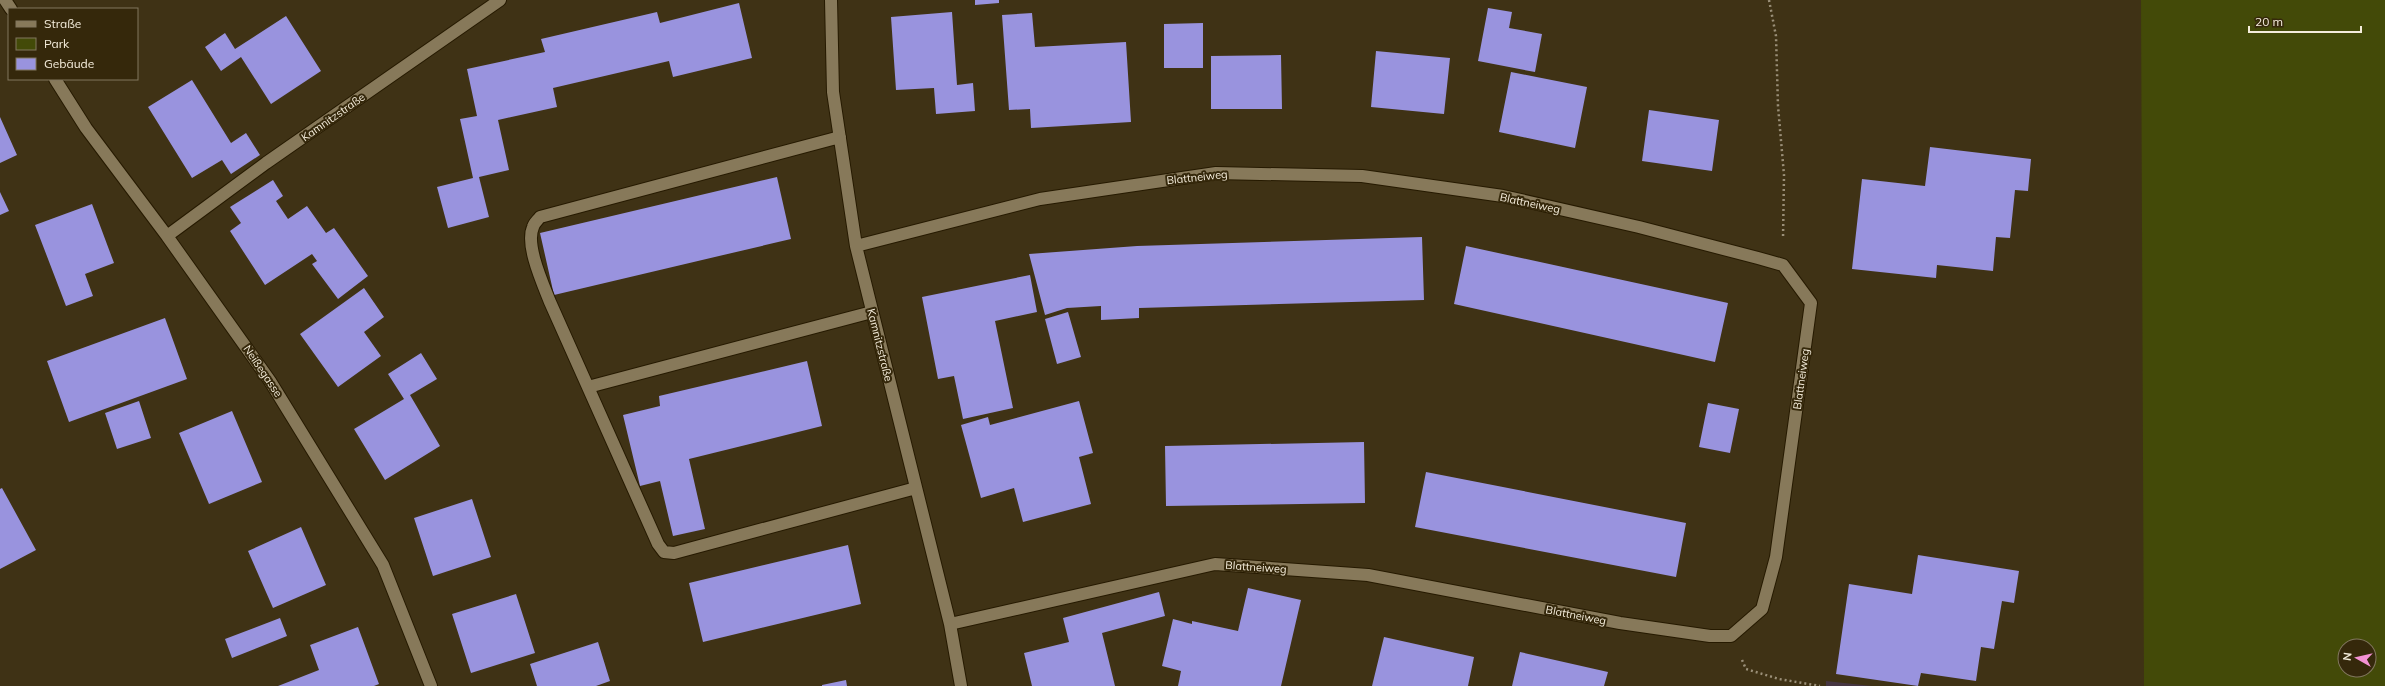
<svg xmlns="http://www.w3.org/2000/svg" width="2385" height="686" font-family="Mulish,sans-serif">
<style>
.education{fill:#463642}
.green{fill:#434a08;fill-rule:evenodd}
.building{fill:#9993de}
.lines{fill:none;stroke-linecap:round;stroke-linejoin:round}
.minor-casing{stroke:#261a00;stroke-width:14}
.path{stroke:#9a8f78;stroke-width:2.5;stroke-dasharray:2 3;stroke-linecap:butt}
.minor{stroke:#87795a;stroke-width:12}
.labels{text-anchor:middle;stroke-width:4;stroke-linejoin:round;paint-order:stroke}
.street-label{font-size:11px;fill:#f5eddc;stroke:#35280b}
</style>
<rect width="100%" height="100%" fill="#3f3215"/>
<path class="education" d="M1826,681L1872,686H1826Z"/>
<path class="green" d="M2141,0H2385V686H2144ZM2345,646H2369V670H2345Z"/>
<path class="building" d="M975,0H999V3L975,5Z
M739,3L752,58L673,77L669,61L553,88L557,107L498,120L509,170L479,177L489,217L448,228L437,187L473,178L460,119L477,116L467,69L545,52L541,39L657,12L660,23Z
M1488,8L1512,12L1509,28L1542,34L1535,72L1478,61Z
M952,12L957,85L973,83L975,111L936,114L934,88L896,90L891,17Z
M1032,13L1035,47L1126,42L1131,122L1031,128L1030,109L1009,110L1002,15Z
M286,16L321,71L271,104L241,57L221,71L205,47L225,33L235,49Z
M1203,23V68H1164V24Z
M1376,51L1450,58L1444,114L1371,107Z
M1281,55L1282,109H1211V56Z
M1511,72L1587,87L1575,148L1499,132Z
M192,80L231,143L246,133L260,155L231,174L222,160L192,178L148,107Z
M1649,110L1719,120L1712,171L1642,161Z
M0,117L17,155L0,163Z
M1930,147L2031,159L2028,191L2015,190L2010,238L1996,237L1993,271L1937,265L1936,278L1852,269L1862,179L1925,186Z
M777,177L791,239L554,295L540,233Z
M273,180L283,196L276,201L288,219L307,206L326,233L334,228L368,276L338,299L312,264L317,261L312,254L265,285L230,231L241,223L230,207Z
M0,192L9,211L0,215Z
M92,204L114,263L85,274L93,296L66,306L35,225Z
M1422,237L1424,300L1139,308V318L1101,320V306L1067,308L1045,315L1029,254L1137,246Z
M1466,246L1728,303L1715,362L1454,304Z
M1030,275L1037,312L995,321L1013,408L963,419L954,376L938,379L922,297Z
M364,288L384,317L364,332L381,356L338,387L300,334Z
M1068,312L1081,357L1057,364L1045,319Z
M165,318L187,379L69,422L47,361Z
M421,353L437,379L410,395L440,446L385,480L354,429L404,399L388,374Z
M807,361L822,426L689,459L705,529L673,536L660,481L640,486L623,415L660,406L659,396Z
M139,401L151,438L117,449L105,413Z
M1079,401L1093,453L1079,457L1091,504L1023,522L1014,488L981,498L961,425L988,417L990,425Z
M1708,403L1739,409L1730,453L1699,447Z
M232,411L262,482L209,504L179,433Z
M1364,442L1365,503L1166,506L1165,446Z
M1426,472L1686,523L1676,577L1415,527Z
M2,488L36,550L0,569V489Z
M472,499L491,557L433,576L414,518Z
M301,527L326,585L273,608L248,551Z
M848,545L861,604L703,642L689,583Z
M1918,555L2019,571L2014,603L2002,601L1994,649L1981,647L1976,681L1921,673L1918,686L1836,674L1849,584L1912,594Z
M1248,588L1301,600L1281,686H1178L1181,671L1162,666L1173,619L1192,624V621L1238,631Z
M1159,592L1165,616L1102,633L1115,686H1032L1024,653L1069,642L1063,618Z
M516,594L535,653L471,673L452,614Z
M280,618L287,636L232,658L225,639Z
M358,627L379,684L374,686H278L319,670L310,645Z
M1384,637L1474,657L1468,686H1372Z
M598,642L610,681L596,686H537L530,664Z
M1520,652L1608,672L1604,686H1512Z
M846,680L847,686H822V685Z"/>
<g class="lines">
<defs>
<path id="minor" d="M5,0L11,9
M831,0L833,92L856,246L950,624L961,686
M55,79L86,128L167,236L270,381L383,565L431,686
M840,137L540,217C538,220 534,223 533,227C525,245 543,284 550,302L658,544L664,552L674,553L916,488
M167,236L266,163L500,0
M856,246L1040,199L1216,173L1362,176L1503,196L1639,227L1758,258L1783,265L1811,303L1776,557L1762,609L1731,636H1710L1620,623L1368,575L1215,564L950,624
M588,387L872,312"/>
</defs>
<use href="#minor" class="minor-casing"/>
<path class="path" d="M1769,0L1776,36L1778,106L1784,175L1783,239
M1742,660L1746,669L1779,679L1820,686"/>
<use href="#minor" class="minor"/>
</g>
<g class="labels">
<g class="street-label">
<text transform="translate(333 117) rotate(-35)" y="4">Kamnitzstraße</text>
<text transform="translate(1197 177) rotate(-6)" y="4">Blattneiweg</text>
<text transform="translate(1530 203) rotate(12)" y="4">Blattneiweg</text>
<text transform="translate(880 345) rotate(76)" y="4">Kamnitzstraße</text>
<text transform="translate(263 371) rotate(56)" y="4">Neißegasse</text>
<text transform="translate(1801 379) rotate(-82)" y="4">Blattneiweg</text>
<text transform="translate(1256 567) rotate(4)" y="4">Blattneiweg</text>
<text transform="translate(1576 615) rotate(11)" y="4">Blattneiweg</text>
</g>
</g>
<rect x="8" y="8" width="130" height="72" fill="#35280b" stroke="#82775f"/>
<rect x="16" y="21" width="20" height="6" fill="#87795a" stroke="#82775f"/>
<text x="44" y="28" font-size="12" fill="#f5eddc">Straße</text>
<rect x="16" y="38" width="20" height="12" fill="#434a08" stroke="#82775f"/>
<text x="44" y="48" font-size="12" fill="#f5eddc">Park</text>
<rect x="16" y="58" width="20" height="12" fill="#9993de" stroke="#82775f"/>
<text x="44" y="68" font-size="12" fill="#f5eddc">Gebäude</text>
<g transform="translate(2357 658) rotate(278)"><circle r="19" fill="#35280b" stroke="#82775f"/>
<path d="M0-3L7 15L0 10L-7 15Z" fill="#f491d4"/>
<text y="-6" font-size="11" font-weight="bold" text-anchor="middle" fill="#f5eddc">N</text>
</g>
<path d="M2249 26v6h112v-6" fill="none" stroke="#f5eddc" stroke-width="2"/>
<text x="2255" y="26" font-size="12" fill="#f5eddc" stroke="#35280b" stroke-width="3" paint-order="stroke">20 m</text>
</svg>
